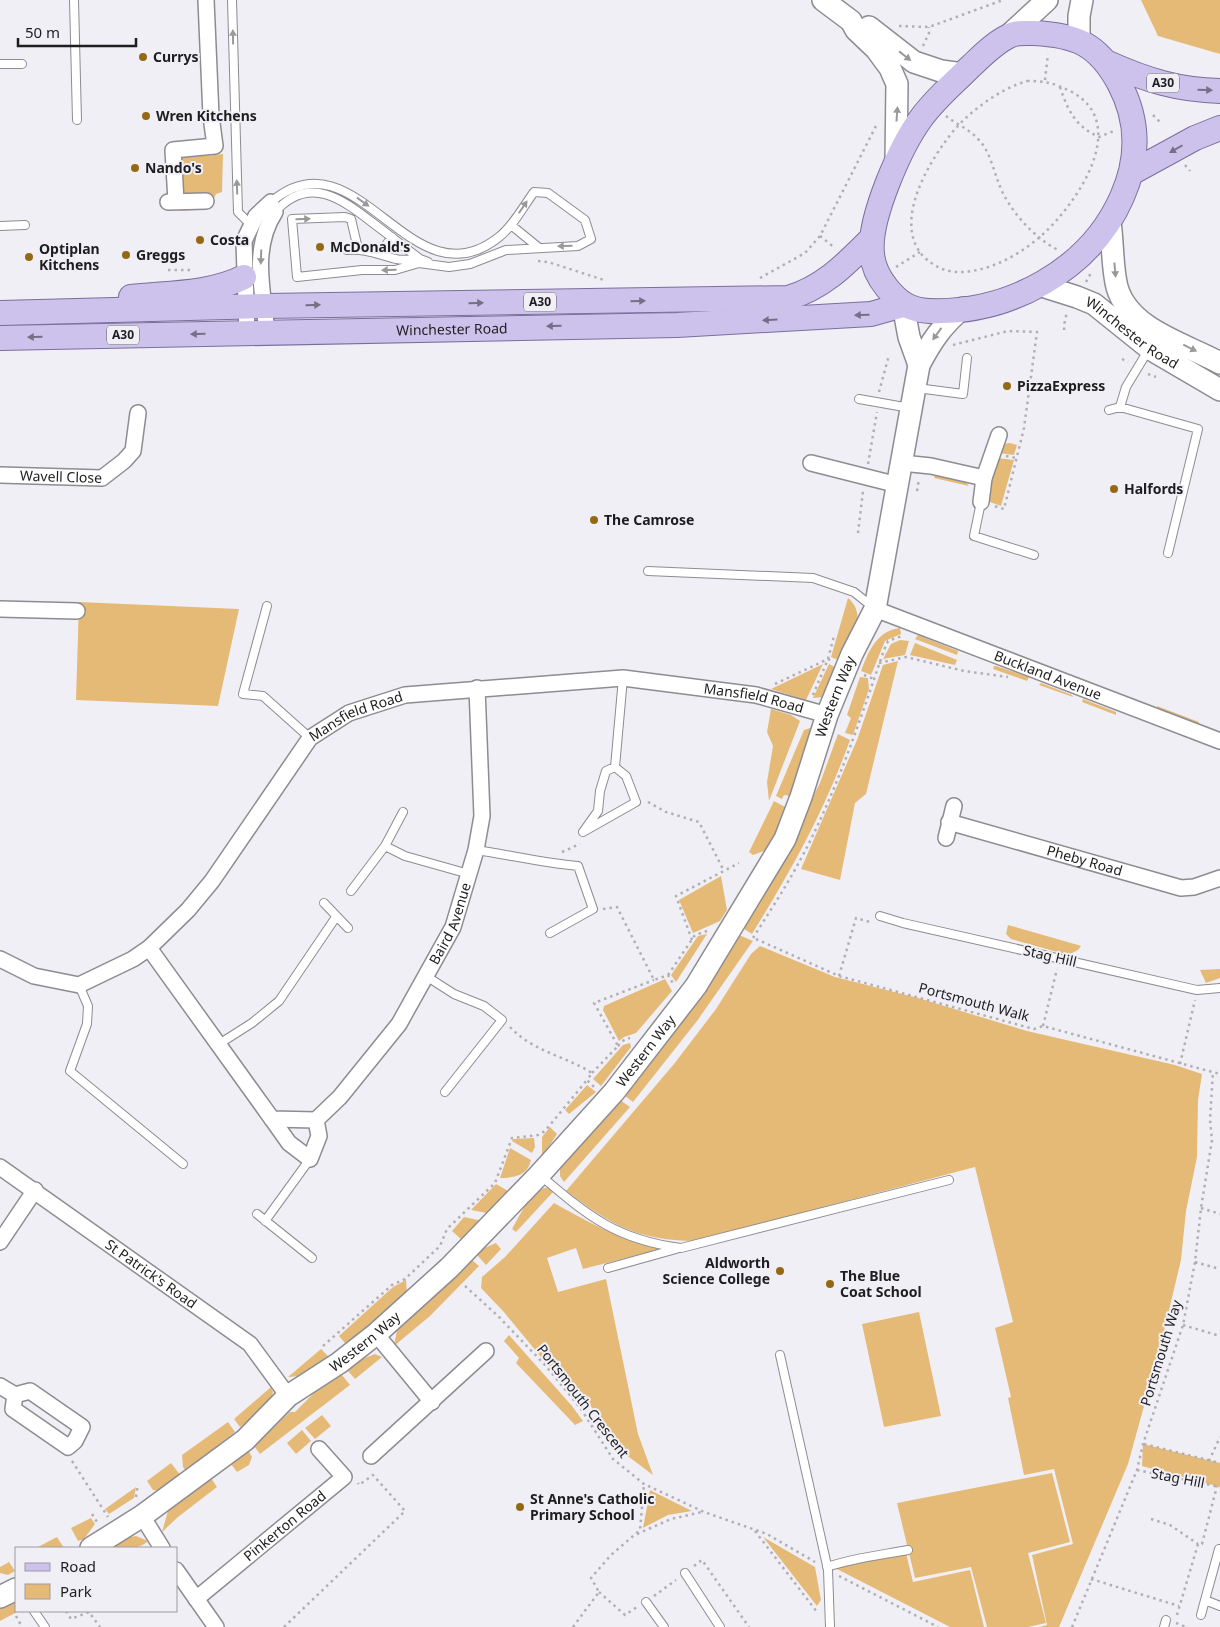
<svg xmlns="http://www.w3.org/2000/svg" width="1220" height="1627" font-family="'Noto Sans',sans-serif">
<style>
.green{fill:#e5ba76}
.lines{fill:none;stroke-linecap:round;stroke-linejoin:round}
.lane-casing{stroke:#8d8c92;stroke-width:10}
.street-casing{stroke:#8d8c92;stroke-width:18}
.secondary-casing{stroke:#8d8c92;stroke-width:24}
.primary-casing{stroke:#7a6e9c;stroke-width:26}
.path{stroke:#b1afb4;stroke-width:2.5;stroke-dasharray:2.5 4;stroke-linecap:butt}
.lane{stroke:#fff;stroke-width:8}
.street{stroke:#fff;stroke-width:15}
.secondary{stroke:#fff;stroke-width:21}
.primary{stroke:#cdc2ec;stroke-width:24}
.oneway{fill:#9a999a}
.oneway2{fill:#767086}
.poi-dot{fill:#946915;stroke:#f1eff6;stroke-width:2}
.labels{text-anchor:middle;stroke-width:4;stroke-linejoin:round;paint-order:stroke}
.shield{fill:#f1eff6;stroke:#5d5c60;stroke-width:1}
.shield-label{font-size:12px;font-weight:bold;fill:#1e1d1f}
.poi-label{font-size:14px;font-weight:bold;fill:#1e1d1f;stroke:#f1eff6;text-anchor:start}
.street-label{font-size:14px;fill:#1e1d1f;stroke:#f1eff6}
</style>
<rect width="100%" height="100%" fill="#f1eff6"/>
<path class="green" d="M1141,0H1220V54L1158,36Z
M205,150L206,156L223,154L222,192L216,194L209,209L180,211L182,194L178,151Z
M1010,443L1017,445L1014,455L998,453L1002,444Z
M997,458L1014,460L1001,506L987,501Z
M937,471L964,480L969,486L934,478Z
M848,598C868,614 852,645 845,663L831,657Z
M79,602L239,609L218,706L76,700Z
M900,628L901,634L885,641L871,675L861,671C869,650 877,631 900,628Z
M918,635L958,651L957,655L915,639Z
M900,640L909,641L905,655L883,659L891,644Z
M915,643L957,660L955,665L910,655Z
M898,661L866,794L855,803L840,880L801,869L857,740L883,665Z
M823,664L806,700L771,689Z
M829,664L839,669L824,697L813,698Z
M994,666H996L1029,677L1027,681L993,669Z
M860,677L868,678L869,689L853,735L845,733L851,718L847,715Z
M1041,683L1072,695L1073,697L1039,685Z
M1083,699L1116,712V715L1082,702Z
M1157,706L1199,722L1198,725L1158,710Z
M771,709L791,715L800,721L769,801L767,782L773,746L767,732Z
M810,728L811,737L790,796L784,795L782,799L776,796L804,730Z
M838,734L850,740C824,812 792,869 752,934L744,929L820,783Z
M774,801L787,808L769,849L753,855L749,852Z
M721,876L727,910L720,921L693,933L679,900Z
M1008,925L1078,945L1081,946L1078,950L1068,955L1011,939L1006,934Z
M707,934L676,982L671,975L698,936Z
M739,935L753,941L697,1021L633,1102L625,1096L714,976Z
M760,946L835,977L918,998L1027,1031L1175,1065L1202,1074L1198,1100L1197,1157L1186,1211L1181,1260L1159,1352L1128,1464L1059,1627H1039L1047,1625L1032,1555L1073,1544L1054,1469L1024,1475L1008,1398L1011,1397L995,1328L1013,1322L975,1167L695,1241C636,1240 612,1225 566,1191L674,1064L716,1009L751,954Z
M1220,969V978L1206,983L1200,970Z
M665,979L672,991L636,1033L624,1037L619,1041L603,1010L604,1006Z
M630,1043L631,1047L601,1086L593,1079L623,1045Z
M587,1085L596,1092L569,1114L565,1110Z
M620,1100L630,1107L564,1182L560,1176V1167Z
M550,1127L557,1134L542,1157V1137Z
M534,1138L535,1147L532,1153L512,1141L513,1139Z
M510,1148L531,1160C528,1176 513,1178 500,1178Z
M496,1184L512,1193L487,1213L471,1210Z
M549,1187L554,1191L516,1232L512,1229C521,1214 530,1190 549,1187Z
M554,1203C589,1223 622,1240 661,1249L583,1269L576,1248L547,1258L558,1292L606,1279L638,1434L653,1475L621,1451L588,1402L545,1362L503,1311L481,1288L482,1277L505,1257Z
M464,1217L483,1221L462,1240L452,1231Z
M496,1243L501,1249L486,1265L477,1255L482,1249Z
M471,1259L479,1266L430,1316L394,1346L398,1325Z
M406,1280L407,1294L349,1342L345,1343L339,1336L393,1287Z
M919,1312L941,1416L884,1427L862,1324Z
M509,1335L572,1406L583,1421L575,1425L516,1363L519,1358L504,1341Z
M321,1349L329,1357C316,1368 306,1377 288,1377Z
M375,1354L382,1357L355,1379L348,1371L362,1359Z
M342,1375L350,1385L260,1454L254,1446L290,1412H295L314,1393Z
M271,1387L273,1392L270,1405L240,1427L234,1419Z
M322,1415L331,1426L315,1439L305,1428Z
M228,1422L235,1432L186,1471L183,1467L182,1455Z
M302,1430L311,1441L296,1454L287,1443Z
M1143,1444L1220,1463V1487L1142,1466Z
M248,1450L252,1457L249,1465L237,1472L231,1464Z
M171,1463L181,1476L160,1491L153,1490L147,1481Z
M1052,1473L1070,1542L1028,1553L1046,1623L1028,1627H987L971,1567L915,1578L897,1503Z
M211,1478L217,1487L178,1517L162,1532L168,1511Z
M136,1487L134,1498L109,1514L105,1509Z
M650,1490L692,1511L668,1515L643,1528Z
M91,1518L95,1524L84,1539L78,1541L71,1528Z
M136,1536L148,1541C140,1550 121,1548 110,1548L130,1537Z
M57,1537L64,1548H36Z
M763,1537L815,1567L821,1600L817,1606Z
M906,1553L913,1582L970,1570L984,1627H950L835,1568Z
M9,1562L15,1571L8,1575L0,1573V1567Z
M16,1600V1611H19L0,1621V1607Z"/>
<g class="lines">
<defs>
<path id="lane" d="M74,0L77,120
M232,0L238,212L250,224
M0,64H22
M271,202C358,128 410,308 499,237C514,225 523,207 534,192L548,193L585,220L591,239L578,246L506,250L470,264L449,267L419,263L395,270H362L297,277L292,219L345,217L351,219L358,249
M275,212C309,174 342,199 373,223C389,235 404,247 420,259L428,262
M511,225L538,247
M0,226L25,225
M347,250C365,248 379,255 396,259C403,261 413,259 420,259
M380,253L392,237
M917,388L963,394L967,358
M859,399L910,408
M1120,407L1126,387L1149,349
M1109,410L1120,407L1198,429L1168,553
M981,502L974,536L1034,555
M648,571L813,578L854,592L874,608
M267,606L243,694L263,696L310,738
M615,767L626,776L636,802L583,832L598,811L600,791L606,771Z
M615,767L623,678
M385,846L405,856L469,874
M476,850C510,855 543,863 578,866L593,909L550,933
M351,891L385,846L403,812
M324,903L348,928
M880,916L903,923L1197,990L1220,988
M426,976L454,994L484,1006L502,1020L445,1092
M79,985L88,1006L87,1024L70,1071L183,1164
M219,1044L252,1023L279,1001L336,917
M541,1176C588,1216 617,1240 681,1248L949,1180
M257,1214L312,1258
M265,1221L310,1159
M608,1268L676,1249
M780,1355L828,1570L830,1627
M1219,1549L1205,1600L1220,1606
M827,1567C853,1558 881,1555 908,1550
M685,1573L720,1627
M646,1602L664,1627
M34,1611L45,1627
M1201,1615L1205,1600
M1164,1627L1166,1620"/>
<g id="street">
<path d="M176,201L173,150L215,146L211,116L206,0"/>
<path d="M168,202L206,201"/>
<path d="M267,332C263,291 251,249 275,212"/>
<path d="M247,333L244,241L256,216L271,202"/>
<path d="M811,463L898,485"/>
<path d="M902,463L931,466L984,478"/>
<path id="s1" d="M0,475L102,478L124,461L133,451L138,413"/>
<path d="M981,502L984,478L999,435"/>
<path d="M0,609L77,611"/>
<path id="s2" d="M875,609L1220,741"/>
<path id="s3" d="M949,822L1181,888L1194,887L1220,878"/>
<path d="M946,838L954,806"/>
<path id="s4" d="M149,948L272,1119L316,1120L340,1097L399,1024L453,927L476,850L482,816L477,688"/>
<path id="s5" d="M0,959L34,976L79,985L133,959L149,948L188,910L212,881L310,738L349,713L405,695L623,678L756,695L827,715"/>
<path d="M272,1119L289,1143L310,1159L319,1136L316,1120"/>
<path id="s6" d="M0,1167L250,1344L288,1396"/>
<path d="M0,1242L35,1190"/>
<path d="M376,1334L432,1402"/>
<path d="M0,1386L15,1395L30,1391L82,1427L75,1441L68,1447L13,1409L15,1395"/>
<path d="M371,1456L486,1351"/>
<path d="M142,1516L162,1548"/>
<path d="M176,1570L216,1627"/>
<path id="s7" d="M196,1599L344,1477L319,1449"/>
</g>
<g id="secondary">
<path d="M823,0L851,21L856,30L876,49L890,68L897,84L896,162"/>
<path d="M869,27L914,62L941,71L963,74"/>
<path d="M1009,35L1047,0"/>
<path d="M1079,41V16L1082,0"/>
<path d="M1110,222C1113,242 1112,268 1117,287C1129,330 1186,344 1220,363"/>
<path id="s8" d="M1039,285L1077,297L1094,304L1150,349L1220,390"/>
<path d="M903,305L909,337L919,365"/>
<path id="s9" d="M91,1548L142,1516L245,1440L288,1396L339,1363L376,1334L449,1268L539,1175L614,1092L696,986L785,839L801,797L827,715L852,654L875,609L919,365C931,342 942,325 963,308"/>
<path d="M0,1597L16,1589"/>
</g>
<g id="primary">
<path d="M1034,33C1076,35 1098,44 1119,83C1139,120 1139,159 1122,197C1090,270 1009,314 929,311C910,310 899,303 887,288C879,278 873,267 872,254C868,219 901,145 922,117C936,98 953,84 969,68C981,57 994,43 1009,36C1016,32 1026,33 1034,33Z"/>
<path d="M1108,63C1146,80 1178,90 1220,91"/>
<path d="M1131,173L1195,138L1220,128"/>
<path d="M131,297C168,293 211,294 244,277"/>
<path d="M0,313L265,306L788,298C823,288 846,264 871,239"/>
<path id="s10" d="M0,338L677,325L871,314L903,305"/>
</g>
</defs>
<use href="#lane" class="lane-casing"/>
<use href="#street" class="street-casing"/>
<use href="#secondary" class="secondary-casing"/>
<use href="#primary" class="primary-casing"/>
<path class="path" d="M899,26L929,27L1003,0
M923,46L929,33V27
M1045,80L1048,54
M1027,81C1046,81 1053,83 1070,91C1133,123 1076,205 1041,236C1019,255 992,270 963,272C949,273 936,268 925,258C890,224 930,159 955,129C973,109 1000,89 1027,81Z
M1060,87C1068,111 1075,126 1099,137L1114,131
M1153,115L1162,124
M946,116C956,124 969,129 978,139C990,151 993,169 999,184C1008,209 1034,238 1058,250
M1185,165L1190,171
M820,236L835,248
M538,261L548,262L604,280
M896,267L920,252
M168,270H194
M760,278L805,253L820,236L877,124
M1086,282L1092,271
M1064,330L1065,318L1068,312
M953,345L1008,331L1037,332L1024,428L1004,509L994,506
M1122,359L1128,362
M1148,374L1156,377
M879,392L889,355
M1006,456L1017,458
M868,464L877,412
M917,491L919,479
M858,533L863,491
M879,663L906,657L964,671L1008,677
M864,675L874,679
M775,684L828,659L831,661
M813,695L828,659L834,636
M648,802L666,812L699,822L724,871
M562,852L580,844
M603,909L617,907L654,980L668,975L674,985
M753,938C768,914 784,890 797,866C835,797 859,723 884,650L888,641L902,636
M756,939L839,976L1034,1029L1043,1026L1220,1074
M692,940L676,896L739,863
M668,975L695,935L707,931
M839,976L856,918L870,922
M1043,1026L1057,969
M510,1027C532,1051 565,1056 592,1073L587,1080L594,1087
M618,1046L625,1039L630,1038
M1180,1064L1195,1000
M592,1073L618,1046L594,1003L654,980
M1201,1208L1220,1214
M1195,1262L1220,1269
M465,1286L498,1316L546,1366L581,1409L613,1459L644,1484L704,1512L767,1534L815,1562
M1183,1325L1220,1336
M323,1346L392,1285L405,1279L440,1246L447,1229L495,1183L512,1138L538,1135L545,1131L587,1080
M1144,1444L1220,1463
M72,1461L108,1517
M1209,1461L1220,1437
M1137,1470L1220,1487
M136,1497L138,1484
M92,1514L97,1522
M1151,1519L1170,1525L1198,1544
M755,1531L817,1612
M637,1534L671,1519L702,1512
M694,1566L702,1560L749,1627
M839,1576L938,1627
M1091,1579L1179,1606
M599,1592L625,1615L637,1607
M654,1596L676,1580
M66,1611L71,1619L89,1612L100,1627
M1177,1615L1198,1544H1202L1217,1486
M16,1616L22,1627
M1176,1623L1186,1627
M284,1627L405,1511L373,1475L359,1485L358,1483
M573,1627L599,1592L591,1578L611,1555L640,1530L644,1484
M1072,1627L1137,1470L1143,1444L1183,1325L1195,1262L1201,1208L1212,1140L1210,1120L1213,1072"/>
<use href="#lane" class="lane"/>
<use href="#street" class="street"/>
<use href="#secondary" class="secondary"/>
<use href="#primary" class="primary"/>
</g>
<defs><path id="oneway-solid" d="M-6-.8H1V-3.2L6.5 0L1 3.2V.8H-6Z" transform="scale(1.25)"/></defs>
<g class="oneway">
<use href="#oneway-solid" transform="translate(233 37) rotate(-91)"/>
<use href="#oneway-solid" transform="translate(905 56) rotate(38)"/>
<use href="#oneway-solid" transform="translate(897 114) rotate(-86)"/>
<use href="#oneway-solid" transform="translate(237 187) rotate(-92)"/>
<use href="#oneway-solid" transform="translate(363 202) rotate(36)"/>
<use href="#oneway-solid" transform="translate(523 207) rotate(-56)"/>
<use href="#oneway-solid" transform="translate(303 219) rotate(-2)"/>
<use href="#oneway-solid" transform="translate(565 246) rotate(179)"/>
<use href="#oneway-solid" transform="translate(261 257) rotate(92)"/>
<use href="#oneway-solid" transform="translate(389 270) rotate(178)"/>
<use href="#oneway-solid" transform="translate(1115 270) rotate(85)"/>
<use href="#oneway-solid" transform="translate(937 334) rotate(126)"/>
<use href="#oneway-solid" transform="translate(1190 348) rotate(26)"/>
</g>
<g class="oneway2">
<use href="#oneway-solid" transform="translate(1205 90) rotate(1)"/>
<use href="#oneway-solid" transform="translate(1176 149) rotate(150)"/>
<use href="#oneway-solid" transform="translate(638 301) rotate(-1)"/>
<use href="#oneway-solid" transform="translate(476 303) rotate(-1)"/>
<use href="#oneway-solid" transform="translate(313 305) rotate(-1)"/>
<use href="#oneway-solid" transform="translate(862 315) rotate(178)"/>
<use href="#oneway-solid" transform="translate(770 320) rotate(177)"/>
<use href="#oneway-solid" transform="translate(554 326) rotate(179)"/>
<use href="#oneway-solid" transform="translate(198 334) rotate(179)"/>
<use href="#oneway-solid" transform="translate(35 337) rotate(179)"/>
</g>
<g class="poi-dot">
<circle cx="143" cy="57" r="5"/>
<circle cx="146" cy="116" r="5"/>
<circle cx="135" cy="168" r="5"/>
<circle cx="200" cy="240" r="5"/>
<circle cx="320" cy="247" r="5"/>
<circle cx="126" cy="255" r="5"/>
<circle cx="29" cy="257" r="5"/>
<circle cx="1007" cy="386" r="5"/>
<circle cx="1114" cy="489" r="5"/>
<circle cx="594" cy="520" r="5"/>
<circle cx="780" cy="1271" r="5"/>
<circle cx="830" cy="1284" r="5"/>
<circle cx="520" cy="1507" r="5"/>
</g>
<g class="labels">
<g class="shield">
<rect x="1147" y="73.5" width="32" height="19" rx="4"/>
<rect x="524" y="292.5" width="32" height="19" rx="4"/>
<rect x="107" y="325.5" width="32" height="19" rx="4"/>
</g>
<g class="shield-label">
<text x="1163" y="87">A30</text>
<text x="540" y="306">A30</text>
<text x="123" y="339">A30</text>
</g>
<g class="poi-label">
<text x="153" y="62">Currys</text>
<text x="156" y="121">Wren Kitchens</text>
<text x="145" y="173">Nando's</text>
<text x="210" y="245">Costa</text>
<text x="330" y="252">McDonald's</text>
<text x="39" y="254">Optiplan<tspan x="39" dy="16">Kitchens</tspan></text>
<text x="136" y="260">Greggs</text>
<text x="1017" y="391">PizzaExpress</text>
<text x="1124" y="494">Halfords</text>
<text x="604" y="525">The Camrose</text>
<text x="770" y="1268" text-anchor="end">Aldworth<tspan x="770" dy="16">Science College</tspan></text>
<text x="840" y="1281">The Blue<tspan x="840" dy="16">Coat School</tspan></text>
<text x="530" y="1504">St Anne's Catholic<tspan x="530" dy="16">Primary School</tspan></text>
</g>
<g class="street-label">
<text dy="5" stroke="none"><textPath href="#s10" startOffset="452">Winchester Road</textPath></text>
<text dy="5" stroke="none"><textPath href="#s8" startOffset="106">Winchester Road</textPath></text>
<text dy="5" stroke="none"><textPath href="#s1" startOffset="61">Wavell Close</textPath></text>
<text dy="5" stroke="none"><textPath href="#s2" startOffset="185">Buckland Avenue</textPath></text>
<text dy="5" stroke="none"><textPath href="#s9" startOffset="1154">Western Way</textPath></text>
<text dy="5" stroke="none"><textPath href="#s5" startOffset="885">Mansfield Road</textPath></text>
<text dy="5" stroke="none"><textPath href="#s5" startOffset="480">Mansfield Road</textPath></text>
<text dy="5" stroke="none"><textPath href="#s3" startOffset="141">Pheby Road</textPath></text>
<text dy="5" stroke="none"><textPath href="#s4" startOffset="495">Baird Avenue</textPath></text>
<text transform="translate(1050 956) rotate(13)" y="5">Stag Hill</text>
<text transform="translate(974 1002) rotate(15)" y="5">Portsmouth Walk</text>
<text dy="5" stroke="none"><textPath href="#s9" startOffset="749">Western Way</textPath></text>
<text dy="5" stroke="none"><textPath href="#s6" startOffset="185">St Patrick's Road</textPath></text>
<text dy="5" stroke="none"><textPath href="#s9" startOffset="344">Western Way</textPath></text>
<text transform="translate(1161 1353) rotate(-73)" y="5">Portsmouth Way</text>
<text transform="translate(583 1401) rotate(52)" y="5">Portsmouth Crescent</text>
<text transform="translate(1178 1478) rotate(11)" y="5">Stag Hill</text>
<text dy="5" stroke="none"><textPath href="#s7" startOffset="115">Pinkerton Road</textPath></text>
</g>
</g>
<rect x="15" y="1547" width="162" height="65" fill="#f1eff6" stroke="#9d9ba0"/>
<rect x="25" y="1563" width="25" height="8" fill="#cdc2ec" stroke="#9d9ba0"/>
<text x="60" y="1572" font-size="15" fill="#1e1d1f">Road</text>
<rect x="25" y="1584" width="25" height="15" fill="#e5ba76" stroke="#9d9ba0"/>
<text x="60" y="1597" font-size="15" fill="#1e1d1f">Park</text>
<path d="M18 38v8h118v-8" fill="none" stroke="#1e1d1f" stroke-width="2.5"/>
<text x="25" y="38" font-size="15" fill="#1e1d1f" stroke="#f1eff6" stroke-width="4" paint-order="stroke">50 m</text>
</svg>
